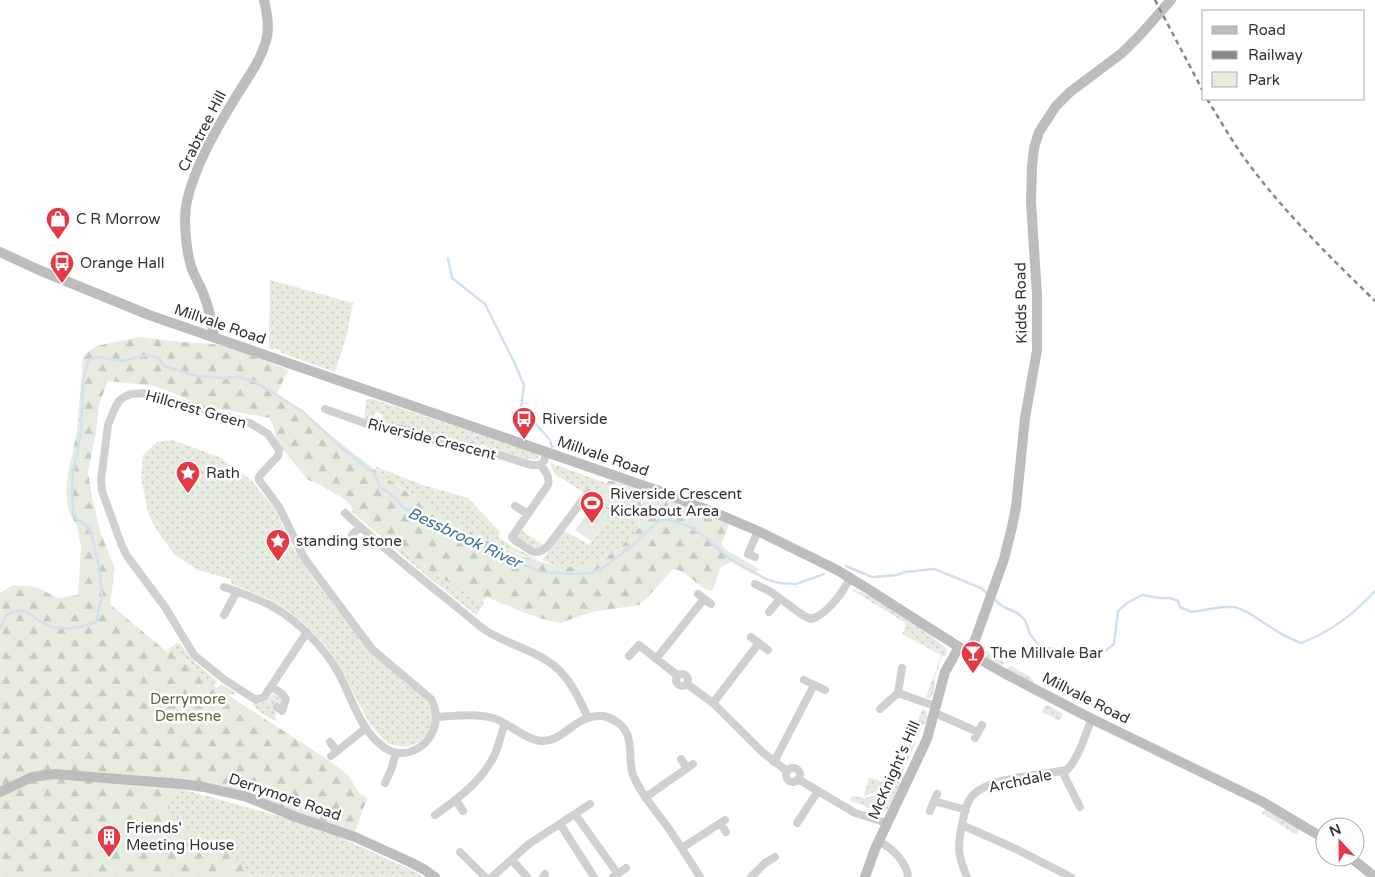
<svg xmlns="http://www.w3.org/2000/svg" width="1375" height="877" font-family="'Varela Round',sans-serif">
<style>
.green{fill:url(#green-dots)}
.forest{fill:url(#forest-firs)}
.pitch{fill:#e6ecdf}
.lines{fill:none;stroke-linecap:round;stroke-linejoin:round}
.stream{stroke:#cfe2ee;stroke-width:2.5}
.street{stroke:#d0d0d0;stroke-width:8}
.secondary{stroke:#bdbdbd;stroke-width:10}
.rail{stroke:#888;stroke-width:2.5;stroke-dasharray:5 4;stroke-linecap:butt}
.labels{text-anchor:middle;stroke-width:5;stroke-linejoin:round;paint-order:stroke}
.street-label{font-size:15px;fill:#333;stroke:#fff}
.poi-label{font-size:15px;fill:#333;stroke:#fff;text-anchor:start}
.park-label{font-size:15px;fill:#56703f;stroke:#fff}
.water-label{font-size:16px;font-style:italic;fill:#3f7597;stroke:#fff}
</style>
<defs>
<pattern id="green-dots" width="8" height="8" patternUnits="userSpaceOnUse" patternTransform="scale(1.25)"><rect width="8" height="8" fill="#e6ecdf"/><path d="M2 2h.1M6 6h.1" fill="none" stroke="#c6cbc0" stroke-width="1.8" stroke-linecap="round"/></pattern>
<pattern id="forest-firs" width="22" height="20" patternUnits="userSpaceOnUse" patternTransform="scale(1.25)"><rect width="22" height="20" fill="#e6ecdf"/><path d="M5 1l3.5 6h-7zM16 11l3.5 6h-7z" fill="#c6cbc0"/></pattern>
</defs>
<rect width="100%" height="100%" fill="#fff"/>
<path class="green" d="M270,280L353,303L347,334L335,372L282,353L280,350L275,348L272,350L269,348Z
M366,399H373L538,454L539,457L535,460L525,459L483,445C460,453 416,420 386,426L380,422L382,414L376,412L372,420H364Z
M173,440L219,457L250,479L275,509L293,548L315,581L372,653L425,698L432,712V721L429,732L421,741L410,746L403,747L389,744L382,738L370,724L359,704L344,674L327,647L306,625L289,611L269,599L232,584L230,579L198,570L175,555L155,528L148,512L141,477L143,455L157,442Z
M550,463L606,483L603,490L626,515L640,519C639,523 639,527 637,530C624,551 585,572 560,568C554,566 547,562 542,560L564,530L589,545L608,517L593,506L594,504L589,500L593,493L587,489L583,492L554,474Z
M374,466L423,485L468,498L500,532L498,537L513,547L539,560C522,556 512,550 496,544C477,535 460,527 442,516C433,510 426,503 417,497C404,489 383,478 374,466Z
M353,509L429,571L484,603L476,615L428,577L351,511Z
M520,529L543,545C533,552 524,543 517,536Z
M855,589L869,596L871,595L932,635V637L946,648L947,654L946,656H942L902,634L906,626L904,622L852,590Z
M179,642C189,658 202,669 217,681L214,687L184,658L171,650L167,651L166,650Z
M982,648L1004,662L1002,666L986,657L981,650Z
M941,657L942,658L941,660L934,679L935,684L933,695L929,698L926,697Z
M1010,665L1034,680L1032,684L1008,669Z
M221,684L237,694L228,695L217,689Z
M273,694L278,697L280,696L282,698L280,705L277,704L274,710L277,712L275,717L277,719L275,721L259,711L252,704C264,705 265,701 273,694Z
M1048,705L1063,714L1060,721L1042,712L1044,707Z
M923,708C929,713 928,716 926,723L922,726L918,737L911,736Z
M910,739L916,742L906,764L902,762Z
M901,765L905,767L899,778L901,783L886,812L883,813Z
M869,777L892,785L864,796Z
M163,784L282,817L333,834L416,872L423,877H149Z
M889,790L880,815L873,814L872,809L849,800L852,796L866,798Z
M1267,808L1299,828L1297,835L1261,813Z"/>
<path class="forest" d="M140,337L171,341L224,345L289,370L276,394L307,416L353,453L399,487L428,504L440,515L480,537L522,556L559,567H581L602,559L618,550L639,528L640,519C628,516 609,511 604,499C603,496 603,493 602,490L608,481H613L706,512L725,522L728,525L727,531L721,544L725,549L759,569L752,574L731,562L720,568L716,582L712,591C697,588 688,570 673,569L645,600L639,605L591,612L560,623L543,619L520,611L487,597L482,602L429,571L353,509L346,500L318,484L308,480L276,441L274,429L270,418L198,405L178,395L154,386L108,381L99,404L96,432L88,472L92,498L101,534L115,568L110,604L167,652L172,650L183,658L215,687L324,757L348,775L359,793L367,798L355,832L279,809L177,786L169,804L173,822L219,845L252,873L254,877H0V593L13,585L36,587L58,598L78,595L81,548L77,526L68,510L66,489L68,474L77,432L83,356L96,346Z"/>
<path class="pitch" d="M593,506L608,517L591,541L575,530Z"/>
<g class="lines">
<path class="stream" d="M448,258L452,278L485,304L514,362L524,385L521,407
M527,414L550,440L552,447
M846,566L872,577L897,575L905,572L934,569L981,588L988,594
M992,597L1002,606L1017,613L1025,620L1030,634L1040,647L1074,652
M0,629L6,615C30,605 26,615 45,624C60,632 81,628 96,622L102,595L99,567L92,535L85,524L75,518L73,514L72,478L81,433L83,383L87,364L90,359L99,357L121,361L148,355L158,358L164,366L197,376L224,378L238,377L254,381L302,411L343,449L369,470L374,472L380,487L393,496L405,509L418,511L467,539L541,572L574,574L591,573L603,568L633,545L659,520H671L690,527L706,538L730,559L766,579L779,583L796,584L824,574
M1096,654L1105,651L1114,644L1118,611L1127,603L1142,595L1161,598H1170L1178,601L1180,607L1192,612L1222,607H1235L1247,612L1283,635L1301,643C1331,632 1354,614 1375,591"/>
<path class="street" d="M325,409L367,424L387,429L394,428L404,429L448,445L473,451H487L531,465H540L544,461L546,452
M540,465C545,470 550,477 548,485L512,537C515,541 518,543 522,545C532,552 537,556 548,546L588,493
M515,506L528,514
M345,513C375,541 406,566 438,592C454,604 469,618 485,630C500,640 517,645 533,653C564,666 575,689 588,718
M352,535L360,527
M755,557L748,554L758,531
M755,584L771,592L804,616L811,619C827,615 843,592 850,578
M224,587C262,600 284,608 312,638C323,649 332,661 339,674C353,700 360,731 385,748C408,763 436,742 436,717C436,711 434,705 431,699L372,649L310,566L302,554L279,507L259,480V477L261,474L278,456L279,450L268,434L250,423L146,393L131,394L124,397L119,401L114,410L108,425L101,480L102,491L122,546L127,556L165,607L194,655L225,680L256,700L264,697L307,632
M698,594L711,604
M769,612L780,599
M224,615L237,591
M751,637L768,650
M629,656L639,645L678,676
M656,659L704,599
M676 680a6 6 0 1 1 12 0a6 6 0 1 1-12 0Z
M804,680L825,690
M687,684L713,703L762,752L787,771
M271,686L282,694L286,699L282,711L277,707
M898,693L929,704L937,705
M713,703L759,643
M880,709L898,693L902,668
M935,713L978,732
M436,717C454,716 475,713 493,718C509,723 526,740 541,741C565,742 574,714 603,716C608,717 613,719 617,722C636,735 627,757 633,775C641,795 657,812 669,829C680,845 690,861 700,877
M975,738L982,725
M330,742L337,751
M331,756L366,728
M681,759L687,768
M774,762L814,685
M786 775a7 7 0 1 1 14 0a7 7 0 1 1-14 0Z
M1062,771L1080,807
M798,779L855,813L887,823
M385,783L391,770L396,753
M646,797L693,764
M456,800L463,811
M934,801L966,810
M930,811L937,794
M575,814L618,874
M435,815C458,799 483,780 495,754C499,744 501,734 505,724
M720,823L726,832
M797,823L818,791
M560,824L594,877
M962,825L1016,849L1071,877
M879,842C892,847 907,863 908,877
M682,848L725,820
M460,852L485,877
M512,860L527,877
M492,877L529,844L590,804
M543,877L545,874
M613,877L626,868
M751,877L765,863L775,857
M967,877C958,856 957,847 962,825C964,816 965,806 970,799C983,777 1043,775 1067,770C1080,756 1084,736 1092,719"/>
<path class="secondary" d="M0,252L39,270L149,315L665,493L725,517L758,531L837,570L868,589L970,654L1004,673L1092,719L1261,801L1325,839
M214,337C212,323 209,307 203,293C200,285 195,277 192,269C186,252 183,219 187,201C195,165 218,126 237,95C248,77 260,62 266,41C270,28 267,13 264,0
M970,654L1004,559L1012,527L1016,507L1025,418L1037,350V295L1031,202L1032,167L1034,148L1039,132L1056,106L1070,92L1122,53L1141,34L1171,0
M0,792L32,777L54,774L182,784L204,787L247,797L296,817L355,837L410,862L425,870L435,877
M1350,857L1375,877
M865,877L875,849L927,739L945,672L959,647"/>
<path class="rail" d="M1155,0L1204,93
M1207,99C1220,120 1233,143 1248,163C1285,213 1330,257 1375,301"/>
</g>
<defs>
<symbol id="shop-pin" viewBox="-11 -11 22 30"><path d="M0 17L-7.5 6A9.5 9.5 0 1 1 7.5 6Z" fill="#e63946" stroke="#fff"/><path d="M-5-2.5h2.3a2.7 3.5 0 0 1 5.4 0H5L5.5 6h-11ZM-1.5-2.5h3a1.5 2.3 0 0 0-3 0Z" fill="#fff"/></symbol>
<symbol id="bus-pin" viewBox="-11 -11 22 30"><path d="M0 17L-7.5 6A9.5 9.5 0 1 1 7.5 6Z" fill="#e63946" stroke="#fff"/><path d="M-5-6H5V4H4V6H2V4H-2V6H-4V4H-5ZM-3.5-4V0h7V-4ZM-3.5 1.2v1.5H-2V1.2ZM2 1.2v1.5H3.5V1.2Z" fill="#fff"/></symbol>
<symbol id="sight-pin" viewBox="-11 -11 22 30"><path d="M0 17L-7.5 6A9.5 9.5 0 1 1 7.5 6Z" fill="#e63946" stroke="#fff"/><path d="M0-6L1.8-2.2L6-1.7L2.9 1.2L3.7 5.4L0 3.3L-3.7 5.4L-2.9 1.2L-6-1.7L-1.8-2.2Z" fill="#fff"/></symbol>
<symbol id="stadium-pin" viewBox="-11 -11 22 30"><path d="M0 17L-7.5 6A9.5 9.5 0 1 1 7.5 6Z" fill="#e63946" stroke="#fff"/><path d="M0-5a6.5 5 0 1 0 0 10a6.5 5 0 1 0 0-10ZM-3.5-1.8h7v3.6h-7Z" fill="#fff"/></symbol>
<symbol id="bar-pin" viewBox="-11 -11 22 30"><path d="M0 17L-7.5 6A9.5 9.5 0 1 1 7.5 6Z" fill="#e63946" stroke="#fff"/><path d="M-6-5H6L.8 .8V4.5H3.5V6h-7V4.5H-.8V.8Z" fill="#fff"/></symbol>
<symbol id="building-pin" viewBox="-11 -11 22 30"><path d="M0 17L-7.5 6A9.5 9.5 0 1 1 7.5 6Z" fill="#e63946" stroke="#fff"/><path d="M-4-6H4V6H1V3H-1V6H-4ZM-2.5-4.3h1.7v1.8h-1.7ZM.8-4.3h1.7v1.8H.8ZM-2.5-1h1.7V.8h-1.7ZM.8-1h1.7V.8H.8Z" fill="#fff"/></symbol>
</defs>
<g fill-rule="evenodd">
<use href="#shop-pin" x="44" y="205" width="28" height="38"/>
<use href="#bus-pin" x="48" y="249" width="28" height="38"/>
<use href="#bus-pin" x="510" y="405" width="28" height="38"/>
<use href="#sight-pin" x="174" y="459" width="28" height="38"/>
<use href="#stadium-pin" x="578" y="489" width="28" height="38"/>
<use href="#sight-pin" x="264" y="527" width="28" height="38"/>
<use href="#bar-pin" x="959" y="639" width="28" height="38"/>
<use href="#building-pin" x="95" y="823" width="28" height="38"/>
</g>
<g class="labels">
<g class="street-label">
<text transform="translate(202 131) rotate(-63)" y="5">Crabtree Hill</text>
<text transform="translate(1021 303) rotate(-91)" y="5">Kidds Road</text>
<text transform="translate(220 324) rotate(19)" y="5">Millvale Road</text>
<text transform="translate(196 409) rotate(16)" y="5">Hillcrest Green</text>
<text transform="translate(432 439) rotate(14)" y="5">Riverside Crescent</text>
<text transform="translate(603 456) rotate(19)" y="5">Millvale Road</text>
<text transform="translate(1086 698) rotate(27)" y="5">Millvale Road</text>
<text transform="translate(894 770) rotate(-66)" y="5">McKnight's Hill</text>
<text transform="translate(1020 781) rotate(-12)" y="5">Archdale</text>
<text transform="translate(285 797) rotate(19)" y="5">Derrymore Road</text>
</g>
<g class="poi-label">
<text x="76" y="224">C R Morrow</text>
<text x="80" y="268">Orange Hall</text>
<text x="542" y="424">Riverside</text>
<text x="206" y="478">Rath</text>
<text x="610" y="499">Riverside Crescent<tspan x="610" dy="17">Kickabout Area</tspan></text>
<text x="296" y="546">standing stone</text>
<text x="990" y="658">The Millvale Bar</text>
<text x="126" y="833">Friends'<tspan x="126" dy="17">Meeting House</tspan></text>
</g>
<g class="park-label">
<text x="188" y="704">Derrymore<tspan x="188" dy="17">Demesne</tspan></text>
</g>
<g class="water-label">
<text transform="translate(465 537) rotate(25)" y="6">Bessbrook River</text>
</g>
</g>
<rect x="1202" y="10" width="162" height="90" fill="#ffffff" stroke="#adadad"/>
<rect x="1212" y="26" width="25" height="8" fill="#bdbdbd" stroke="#adadad"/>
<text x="1248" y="35" font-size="15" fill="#333333">Road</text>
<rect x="1212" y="51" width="25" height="8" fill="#888888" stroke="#adadad"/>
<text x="1248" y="60" font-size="15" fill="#333333">Railway</text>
<rect x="1212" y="72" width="25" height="15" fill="#e6ecdf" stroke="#adadad"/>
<text x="1248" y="85" font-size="15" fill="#333333">Park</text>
<g transform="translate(1340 842) rotate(338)"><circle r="24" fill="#ffffff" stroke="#adadad"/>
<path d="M0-4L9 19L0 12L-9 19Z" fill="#e63946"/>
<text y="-8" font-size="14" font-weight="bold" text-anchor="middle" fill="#333333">N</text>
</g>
</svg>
